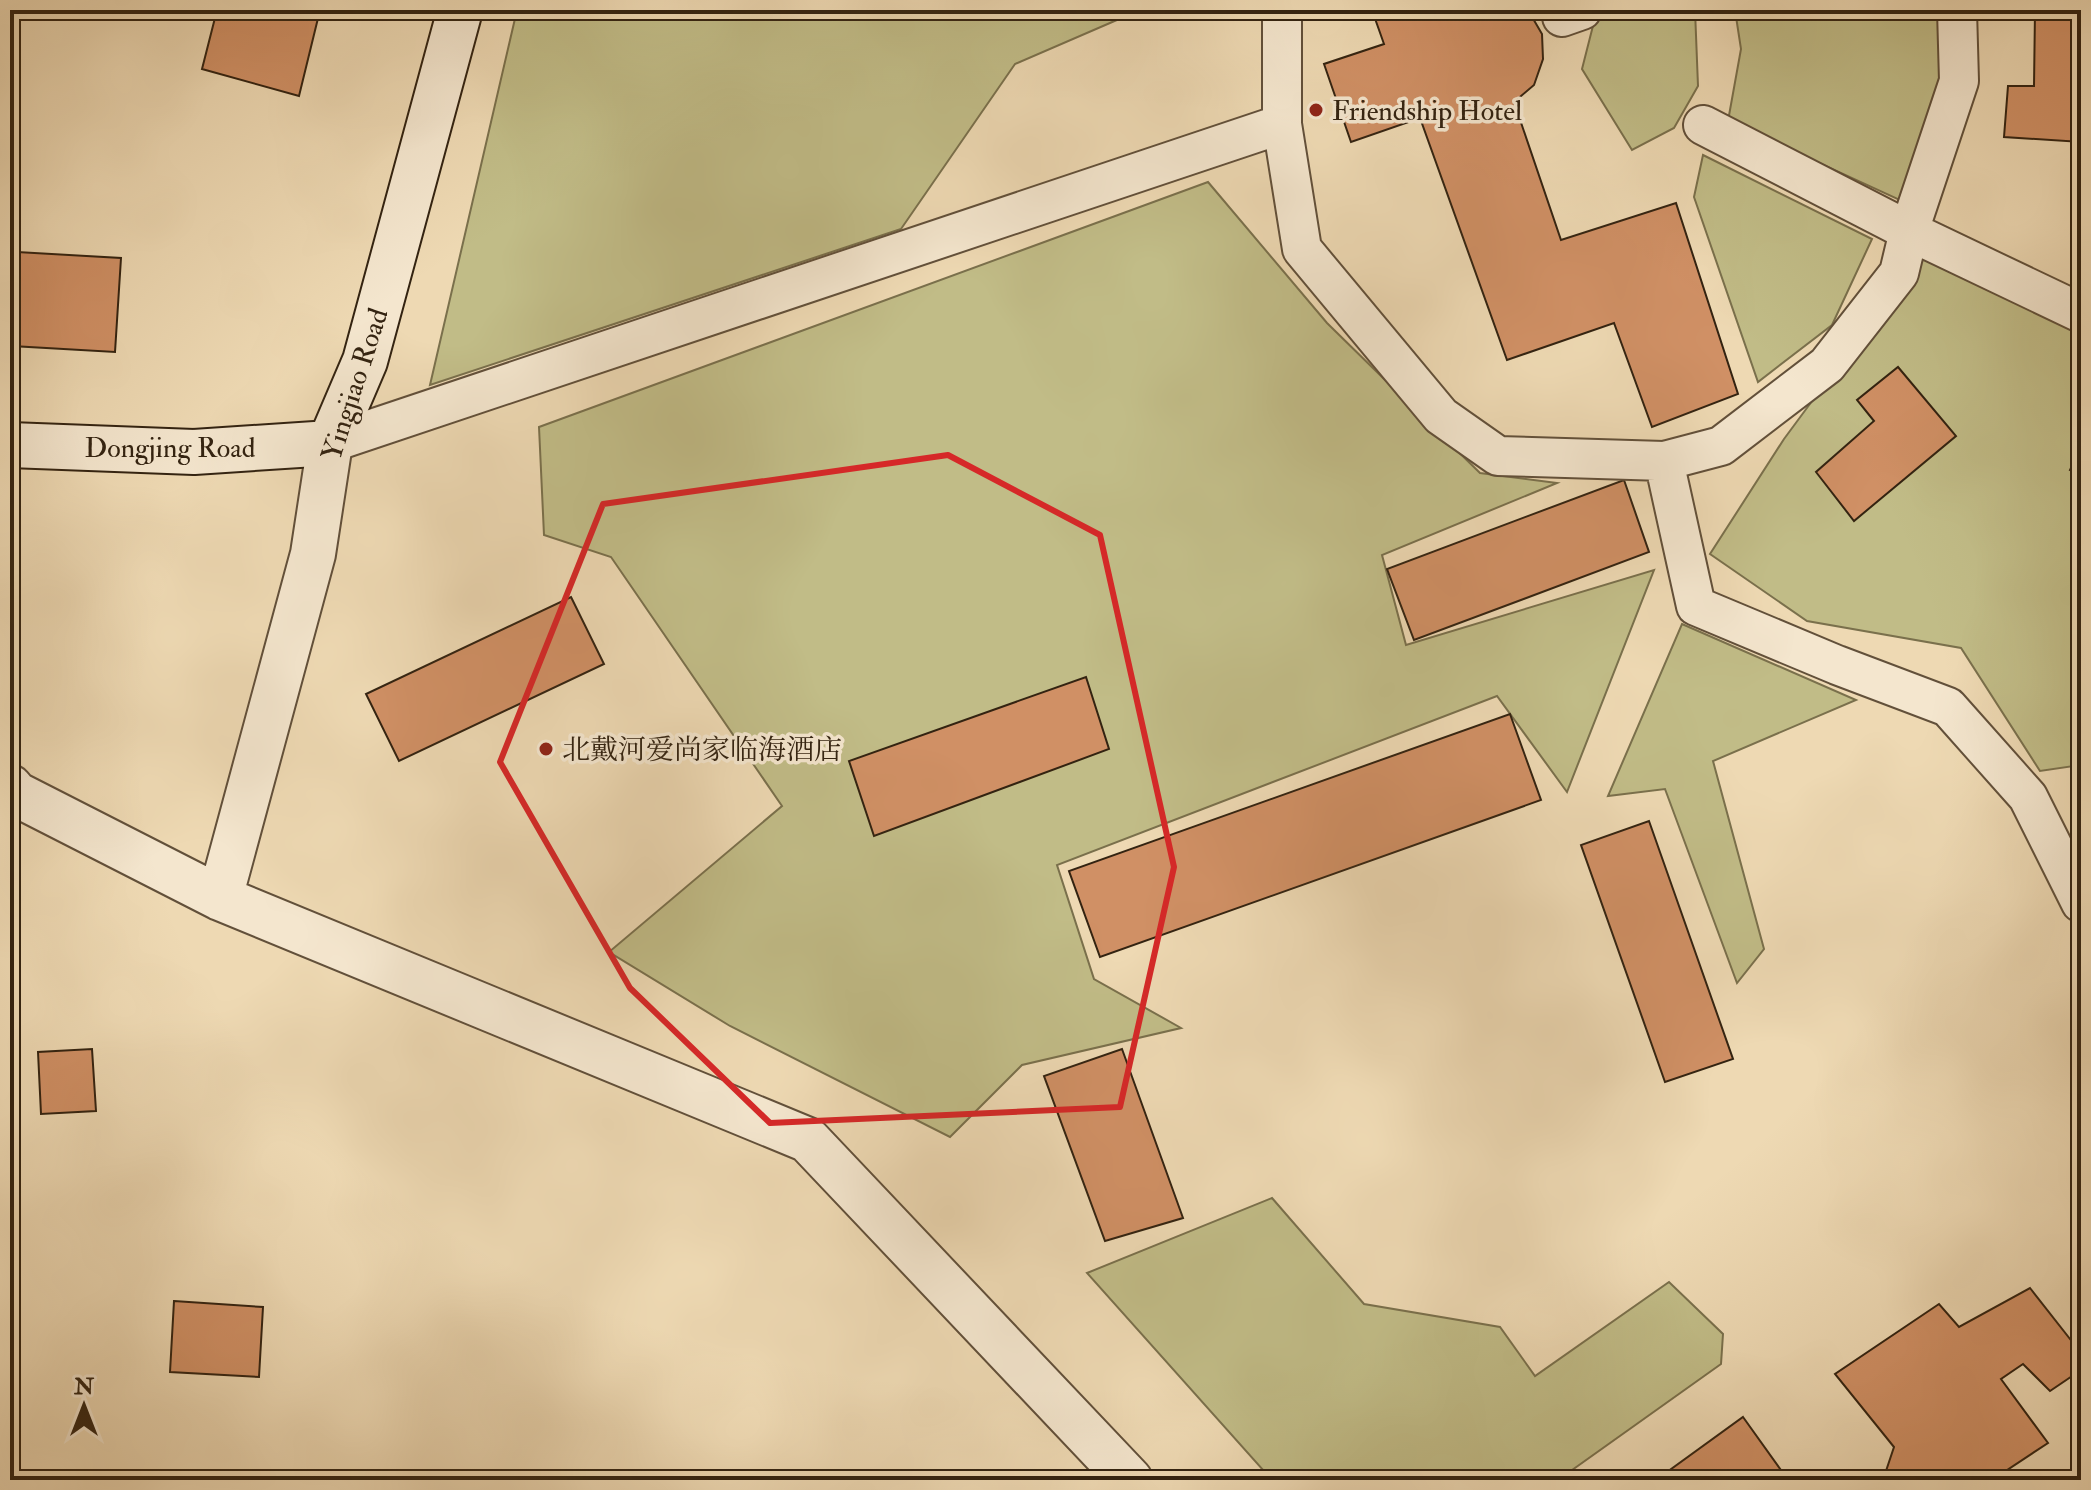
<svg xmlns="http://www.w3.org/2000/svg" width="2091" height="1490" font-family="'IM FELL Double Pica','Noto Serif SC',serif">
<style>
.green{fill:#c1bc87;stroke:#7a704c;stroke-width:2}
.building{fill:#d09065;stroke:#332311;stroke-width:2}
.lines{fill:none;stroke-linecap:round;stroke-linejoin:round}
.minor-casing{stroke:#62503a;stroke-width:42}
.tertiary-casing{stroke:#62503a;stroke-width:48}
.secondary-casing{stroke:#332311;stroke-width:48}
.minor{stroke:#f4e6ce;stroke-width:38}
.tertiary{stroke:#f4e6ce;stroke-width:44}
.secondary{stroke:#f4e6ce;stroke-width:44}
.marked{fill:none;stroke:#d62828;stroke-width:6;stroke-linejoin:round}
.poi-dot{fill:#8f2418;stroke:#f4e6ce;stroke-width:3}
.labels{text-anchor:middle;stroke-width:7;stroke-linejoin:round;paint-order:stroke}
.poi-label{font-size:28px;fill:#332311;stroke:#f4e6ce;text-anchor:start}
.street-label{font-size:28px;fill:#332311;stroke:#f4e6ce}
</style>
<rect width="100%" height="100%" fill="#eed9b3"/>
<filter id="stains"><feTurbulence type="fractalNoise" baseFrequency=".0025" numOctaves="4"/><feColorMatrix values="0 0 0 0 .2 0 0 0 0 .09 0 0 0 0 .02 0 0 0 .5 -.17"/></filter>
<radialGradient id="worn" r=".72"><stop offset=".6" stop-color="#630" stop-opacity="0"/><stop offset="1" stop-color="#630" stop-opacity=".3"/></radialGradient>
<path class="green" d="M517,10H1140L1015,64L901,229L430,385Z
M1597,10H1695L1698,86L1674,128L1632,150L1582,69Z
M1735,10H1939L1941,94L1904,202L1728,121L1741,49Z
M1703,155L1872,239L1832,325L1758,382L1694,197Z
M1208,182L1327,323L1480,473L1557,483L1382,555L1406,645L1654,570L1567,792L1497,696L1057,865L1094,979L1181,1028L1022,1065L950,1137L730,1026L609,952L782,806L611,557L544,535L539,427Z
M1923,251L2081,326V765L2040,771L1961,648L1807,621L1710,554L1784,439Z
M1682,624L1856,700L1713,761L1764,949L1737,983L1665,789L1608,796Z
M1272,1198L1364,1304L1500,1327L1535,1376L1669,1282L1723,1334L1721,1364L1558,1480H1272L1087,1273Z"/>
<path class="building" d="M217,10H320L299,96L202,69Z
M1372,10H1528L1542,34L1543,59L1534,85L1514,102L1561,240L1676,203L1738,394L1652,427L1614,323L1507,360L1420,118L1351,142L1324,64L1384,44Z
M2035,11L2081,13V142L2004,137L2008,86H2034Z
M17,252L121,258L115,352L12,346Z
M1898,367L1956,436L1854,521L1816,472L1874,421L1857,400Z
M2081,447V475L2070,470Z
M1624,480L1649,552L1414,640L1387,569Z
M571,597L604,664L399,761L366,694Z
M1086,677L1109,749L874,836L849,761Z
M1510,714L1541,800L1100,957L1069,871Z
M1649,821L1733,1059L1665,1082L1581,845Z
M92,1049L96,1111L41,1114L38,1052Z
M1122,1049L1183,1218L1105,1241L1044,1076Z
M2030,1288L2081,1353V1370L2050,1391L2023,1364L2001,1379L2048,1443L1992,1480H1883L1894,1447L1835,1374L1939,1304L1959,1327Z
M174,1301L263,1307L259,1377L170,1372Z
M1743,1417L1788,1480H1656Z"/>
<g class="lines">
<defs>
<path id="minor" d="M1282,10V124L1302,249L1441,416L1498,456L1664,461L1721,446L1827,365L1899,273L1909,231L1959,81L1957,10
M1562,17L1582,10
M1703,125L1909,231L2081,313
M330,443L1282,124
M1664,461L1696,606L1837,665L1948,707L2028,797L2081,903"/>
<path id="tertiary" d="M10,787L16,794L220,898L808,1140L1130,1480
M220,898L313,554L330,443"/>
<path id="secondary" d="M10,445L194,452L330,443L365,361L460,10"/>
</defs>
<use href="#minor" class="minor-casing"/>
<use href="#tertiary" class="tertiary-casing"/>
<use href="#secondary" class="secondary-casing"/>
<use href="#minor" class="minor"/>
<use href="#tertiary" class="tertiary"/>
<use href="#secondary" class="secondary"/>
</g>
<path class="marked" d="M948,455L1100,535L1174,867L1120,1107L770,1123L630,988L500,762L603,504Z"/>
<g class="poi-dot">
<circle cx="1316" cy="110" r="8"/>
<circle cx="546" cy="749" r="8"/>
</g>
<g class="labels">
<g class="poi-label">
<text x="1332" y="120">Friendship Hotel</text>
<text x="562" y="759">北戴河爱尚家临海酒店</text>
</g>
<g class="street-label">
<text transform="translate(354 384) rotate(-72)" y="10">Yingjiao Road</text>
<text x="170" y="457">Dongjing Road</text>
</g>
</g>
<rect width="2091" height="1490" fill="none" stroke="#eed9b3" stroke-width="40"/>
<rect x="12" y="12" width="2067" height="1466" fill="none" stroke="#332311" stroke-width="4"/>
<rect x="20" y="20" width="2051" height="1450" fill="none" stroke="#332311" stroke-width="2"/>
<g transform="translate(84 1406)" stroke="#f4e6ce" stroke-width="6" paint-order="stroke">
<path d="M0-6L14 30L0 20L-14 30Z" fill="#332311"/>
<text y="-12" font-size="22" font-weight="bold" text-anchor="middle" fill="#332311">N</text>
</g>
<rect width="100%" height="100%" filter="url(#stains)"/>
<rect width="100%" height="100%" fill="url(#worn)"/>
</svg>
